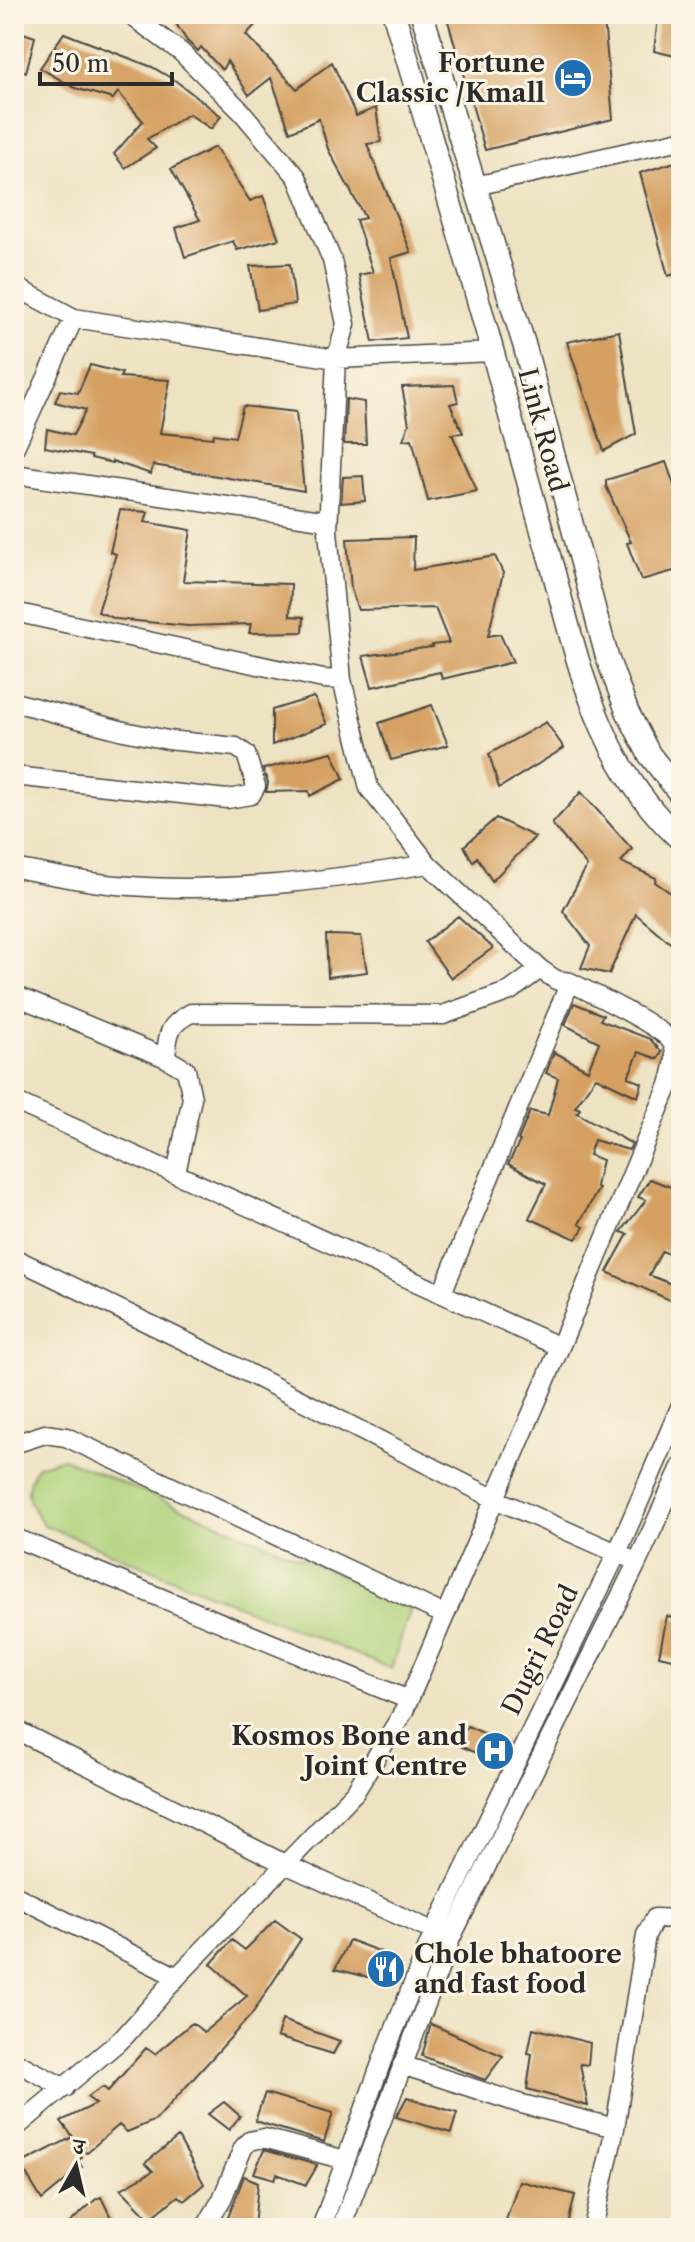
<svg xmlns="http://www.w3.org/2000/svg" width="695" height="2242" font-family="'Libre Caslon Text','Noto Serif Devanagari',serif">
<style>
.green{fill:#b0d27b;stroke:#6e7e53;stroke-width:2}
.building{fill:#d5a062}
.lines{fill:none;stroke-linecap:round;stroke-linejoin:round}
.minor-casing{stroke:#484642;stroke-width:21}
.major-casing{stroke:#484642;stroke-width:25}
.minor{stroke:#fff;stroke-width:18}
.major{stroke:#fff;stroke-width:22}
.labels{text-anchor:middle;stroke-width:6;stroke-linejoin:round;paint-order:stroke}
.poi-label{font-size:26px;font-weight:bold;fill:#2b2b2b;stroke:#fcf5e5;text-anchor:end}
.street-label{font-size:26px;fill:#2b2b2b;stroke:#fcf5e5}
</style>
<rect width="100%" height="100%" fill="#fcf5e5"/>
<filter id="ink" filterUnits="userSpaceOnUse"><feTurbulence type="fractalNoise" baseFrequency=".0125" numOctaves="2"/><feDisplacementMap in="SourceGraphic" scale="16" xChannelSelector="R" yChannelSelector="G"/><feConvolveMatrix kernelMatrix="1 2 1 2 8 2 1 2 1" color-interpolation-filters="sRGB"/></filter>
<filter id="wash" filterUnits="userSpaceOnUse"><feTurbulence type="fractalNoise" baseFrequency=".006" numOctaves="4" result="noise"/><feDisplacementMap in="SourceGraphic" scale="32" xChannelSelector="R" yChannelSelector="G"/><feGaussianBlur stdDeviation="1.8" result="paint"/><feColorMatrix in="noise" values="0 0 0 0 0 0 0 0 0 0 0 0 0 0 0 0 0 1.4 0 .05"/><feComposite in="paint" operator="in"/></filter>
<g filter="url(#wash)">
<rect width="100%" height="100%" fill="#ede2c1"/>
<path class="green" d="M63,1458L412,1605L391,1669L44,1525C27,1503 22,1490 37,1466Z"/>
<g id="blocks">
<path class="building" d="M180,14H265L246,35L297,89L332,62L356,116L376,108L381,142L367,144L411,252L391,258L407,338L373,342L359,275L373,272L356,220L365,218L328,149L319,119L290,132L271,78L249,95L227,61L222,70L201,47L198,51L187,41L175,22Z
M446,14H531L604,20L613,119L485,150Z
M658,17L681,24L679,57L654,51Z
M14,30L35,37L26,72L14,68Z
M64,33L152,67L176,81L221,116L211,129L189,114L147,139L156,148L125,168L114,154L143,121L118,92L113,99L75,88L40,68Z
M215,147L250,201L263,196L279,239L237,250L233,241L185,257L176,228L200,220L171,169Z
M681,160V272L668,276L640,173Z
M290,264L295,304L258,310L250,266Z
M619,331L636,434L604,451L567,342Z
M90,365L122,373L120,377L170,380L160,433L213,438L214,434L235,437L243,406L296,412L304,491L153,465L151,474L112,461V463L91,458V456L45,447L47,429L73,435L86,410L55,402L60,390L78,393Z
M454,385L458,402L450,404L463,433L452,434L477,491L428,501L412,439L403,440L409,424L402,387Z
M346,399L364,402L366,444H344Z
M666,462L681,505V513L676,514L681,533V569L641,580L627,543L631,542L606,486V480Z
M363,476L365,501L341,503L343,477Z
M120,510L148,512L145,522L191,530L183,581L291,584L290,616L304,617L303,632L249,633L251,624L188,626L116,619L98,612L116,554L110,552Z
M414,537L413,570L495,556L503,573L488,636L500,634L513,662L442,679L440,672L372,687L363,656L433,647L432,645L449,643L435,608L358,610L351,589L347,539Z
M314,697L327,724L272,745V710Z
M432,705L448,745L391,760L379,723Z
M546,722L564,748L499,788L489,754Z
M332,752L344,779L310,796L309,791L266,792L268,783L263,769Z
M581,792L632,849L621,862L656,878L655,882L681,900V952L636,914L609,974L581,968L590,946L563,911L587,866L552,824Z
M496,818L535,837L492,881L477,857L473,862L464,846Z
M458,916L493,948L451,978L425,942Z
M326,935L361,936L367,972L328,977Z
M574,1003L603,1015L600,1020L650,1039L662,1052L658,1059L639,1052L628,1077L642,1083L638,1097L596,1077L575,1107L580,1109L577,1113L632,1144L629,1150L594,1140L589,1155L602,1160L596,1186L599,1188L579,1224L584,1227L576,1239L529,1218L546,1184L508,1164L520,1141L518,1140L530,1111L548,1115L558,1078L546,1073L554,1052L588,1070L599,1042L565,1025Z
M650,1179L681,1191V1259L662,1251L649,1275L681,1288V1305L607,1272L628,1234L621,1232L646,1200L638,1197Z
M667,1616L681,1619V1661L659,1656Z
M467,1726L509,1744L500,1764L458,1745Z
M275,1920L301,1939L252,2014L156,2120L127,2132L119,2125L86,2153L74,2142L82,2157L78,2161L82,2167L42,2200L20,2164L73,2137L61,2121L96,2104L87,2097L103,2087L108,2091L146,2048L155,2054L192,2023L204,2032L247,1996L211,1964L232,1940L245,1950Z
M349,1940L384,1953L376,1979L335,1969Z
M282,2020L340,2041L333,2054L277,2037Z
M431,2024L503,2056L485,2080L422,2056Z
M533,2028L590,2043L588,2065L580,2064L588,2106L527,2089L532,2054L528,2053Z
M265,2093L333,2113L324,2142L255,2121Z
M407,2097L457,2113L451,2133L396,2117Z
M224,2102L240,2116L229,2130L208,2114Z
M178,2137L204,2184L184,2201L178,2196L150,2219L121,2189L153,2171L145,2163Z
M264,2150L317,2165L316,2168L306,2185L277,2174L275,2179L254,2173Z
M244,2176L258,2182L254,2228H224Z
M519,2181L575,2195L567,2228H538L506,2220Z
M101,2197L116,2228H64L96,2199Z"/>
</g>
</g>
<g filter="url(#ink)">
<use href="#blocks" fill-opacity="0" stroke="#484642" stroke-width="2"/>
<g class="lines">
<defs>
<path id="minor" d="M475,186L681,140
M14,286L74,318L336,359L493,352
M14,449L74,318
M14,474L328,521
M14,612L323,679L342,680
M14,702L124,731L168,740L236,747L246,754L256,786L251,795L227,799L14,776
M14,868C48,874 83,882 117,885C222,894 325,881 428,864
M14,995L166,1058
M14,1101L560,1347
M176,1173L192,1098L186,1070L166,1058C168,1033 168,1025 191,1013L443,1015L510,991L540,969
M14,1258L195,1346L495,1499L626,1557
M442,1293L570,982
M14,1444L45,1434L66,1437L445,1615
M14,1534L18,1539L409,1700
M14,1729L287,1865L444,1936
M14,1895L177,1977
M14,2061L65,2088
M402,2065L518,2103L615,2128
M14,2129L124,2037L177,1977L355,1792L404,1711L560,1347L669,1085C672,1073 679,1055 672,1043C664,1027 589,992 570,982L556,980L540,969L428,864L369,788L342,680L328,531L336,359L346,324L332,260L297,177L241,111L181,52L129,14
M205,2228L222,2199L243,2148L249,2141L264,2138L345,2160
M321,2228L383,2058L434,1932L617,1553L681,1405
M341,2228L451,1938L637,1563L681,1467
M593,2228L615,2128L646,1935L655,1918L681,1919"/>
<path id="major" d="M394,14C429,132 465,250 497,368C515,434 533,500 552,566C580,669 599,765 681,840
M422,14L524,344L607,657L627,711L649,754L681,795"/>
</defs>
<use href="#minor" class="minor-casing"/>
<use href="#major" class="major-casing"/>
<use href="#minor" class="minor"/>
<use href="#major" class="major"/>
</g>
</g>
<defs>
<symbol id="hotel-disc" viewBox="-11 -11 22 22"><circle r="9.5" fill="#1f6fb2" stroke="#fcf5e5"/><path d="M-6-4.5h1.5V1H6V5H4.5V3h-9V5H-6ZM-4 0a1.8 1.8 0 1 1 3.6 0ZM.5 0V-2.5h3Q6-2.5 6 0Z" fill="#fff"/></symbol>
<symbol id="hospital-disc" viewBox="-11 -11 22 22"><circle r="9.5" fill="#1f6fb2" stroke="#fcf5e5"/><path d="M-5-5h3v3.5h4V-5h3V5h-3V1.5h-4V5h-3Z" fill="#fff"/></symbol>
<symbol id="restaurant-disc" viewBox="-11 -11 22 22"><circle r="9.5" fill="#1f6fb2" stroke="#fcf5e5"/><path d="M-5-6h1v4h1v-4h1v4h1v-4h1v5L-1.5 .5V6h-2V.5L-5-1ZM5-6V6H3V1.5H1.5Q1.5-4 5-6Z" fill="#fff"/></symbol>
</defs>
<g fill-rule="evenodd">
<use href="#hotel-disc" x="551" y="56" width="44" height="44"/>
<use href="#hospital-disc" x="473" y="1729" width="44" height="44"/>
<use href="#restaurant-disc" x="364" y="1947" width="44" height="44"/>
</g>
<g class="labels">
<g class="poi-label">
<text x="545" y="72">Fortune<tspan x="545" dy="30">Classic /Kmall</tspan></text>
<text x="467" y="1745">Kosmos Bone and<tspan x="467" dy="30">Joint Centre</tspan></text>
<text x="414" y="1963" text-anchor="start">Chole bhatoore<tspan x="414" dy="30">and fast food</tspan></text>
</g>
<g class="street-label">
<text transform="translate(543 430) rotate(75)" y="9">Link Road</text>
<text transform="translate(540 1650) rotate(-64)" y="9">Dugri Road</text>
</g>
</g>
<rect width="695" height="2242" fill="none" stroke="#fcf5e5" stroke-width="48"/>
<g transform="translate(76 2166) rotate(8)" stroke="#fcf5e5" stroke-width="6" paint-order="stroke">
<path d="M0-6L14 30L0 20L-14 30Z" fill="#2b2b2b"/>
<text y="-12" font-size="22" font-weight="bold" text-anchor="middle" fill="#2b2b2b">उ</text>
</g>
<path d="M40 72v12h132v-12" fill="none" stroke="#2b2b2b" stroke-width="4"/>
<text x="52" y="72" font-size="24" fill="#2b2b2b" stroke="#fcf5e5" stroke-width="6" paint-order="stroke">50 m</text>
</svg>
